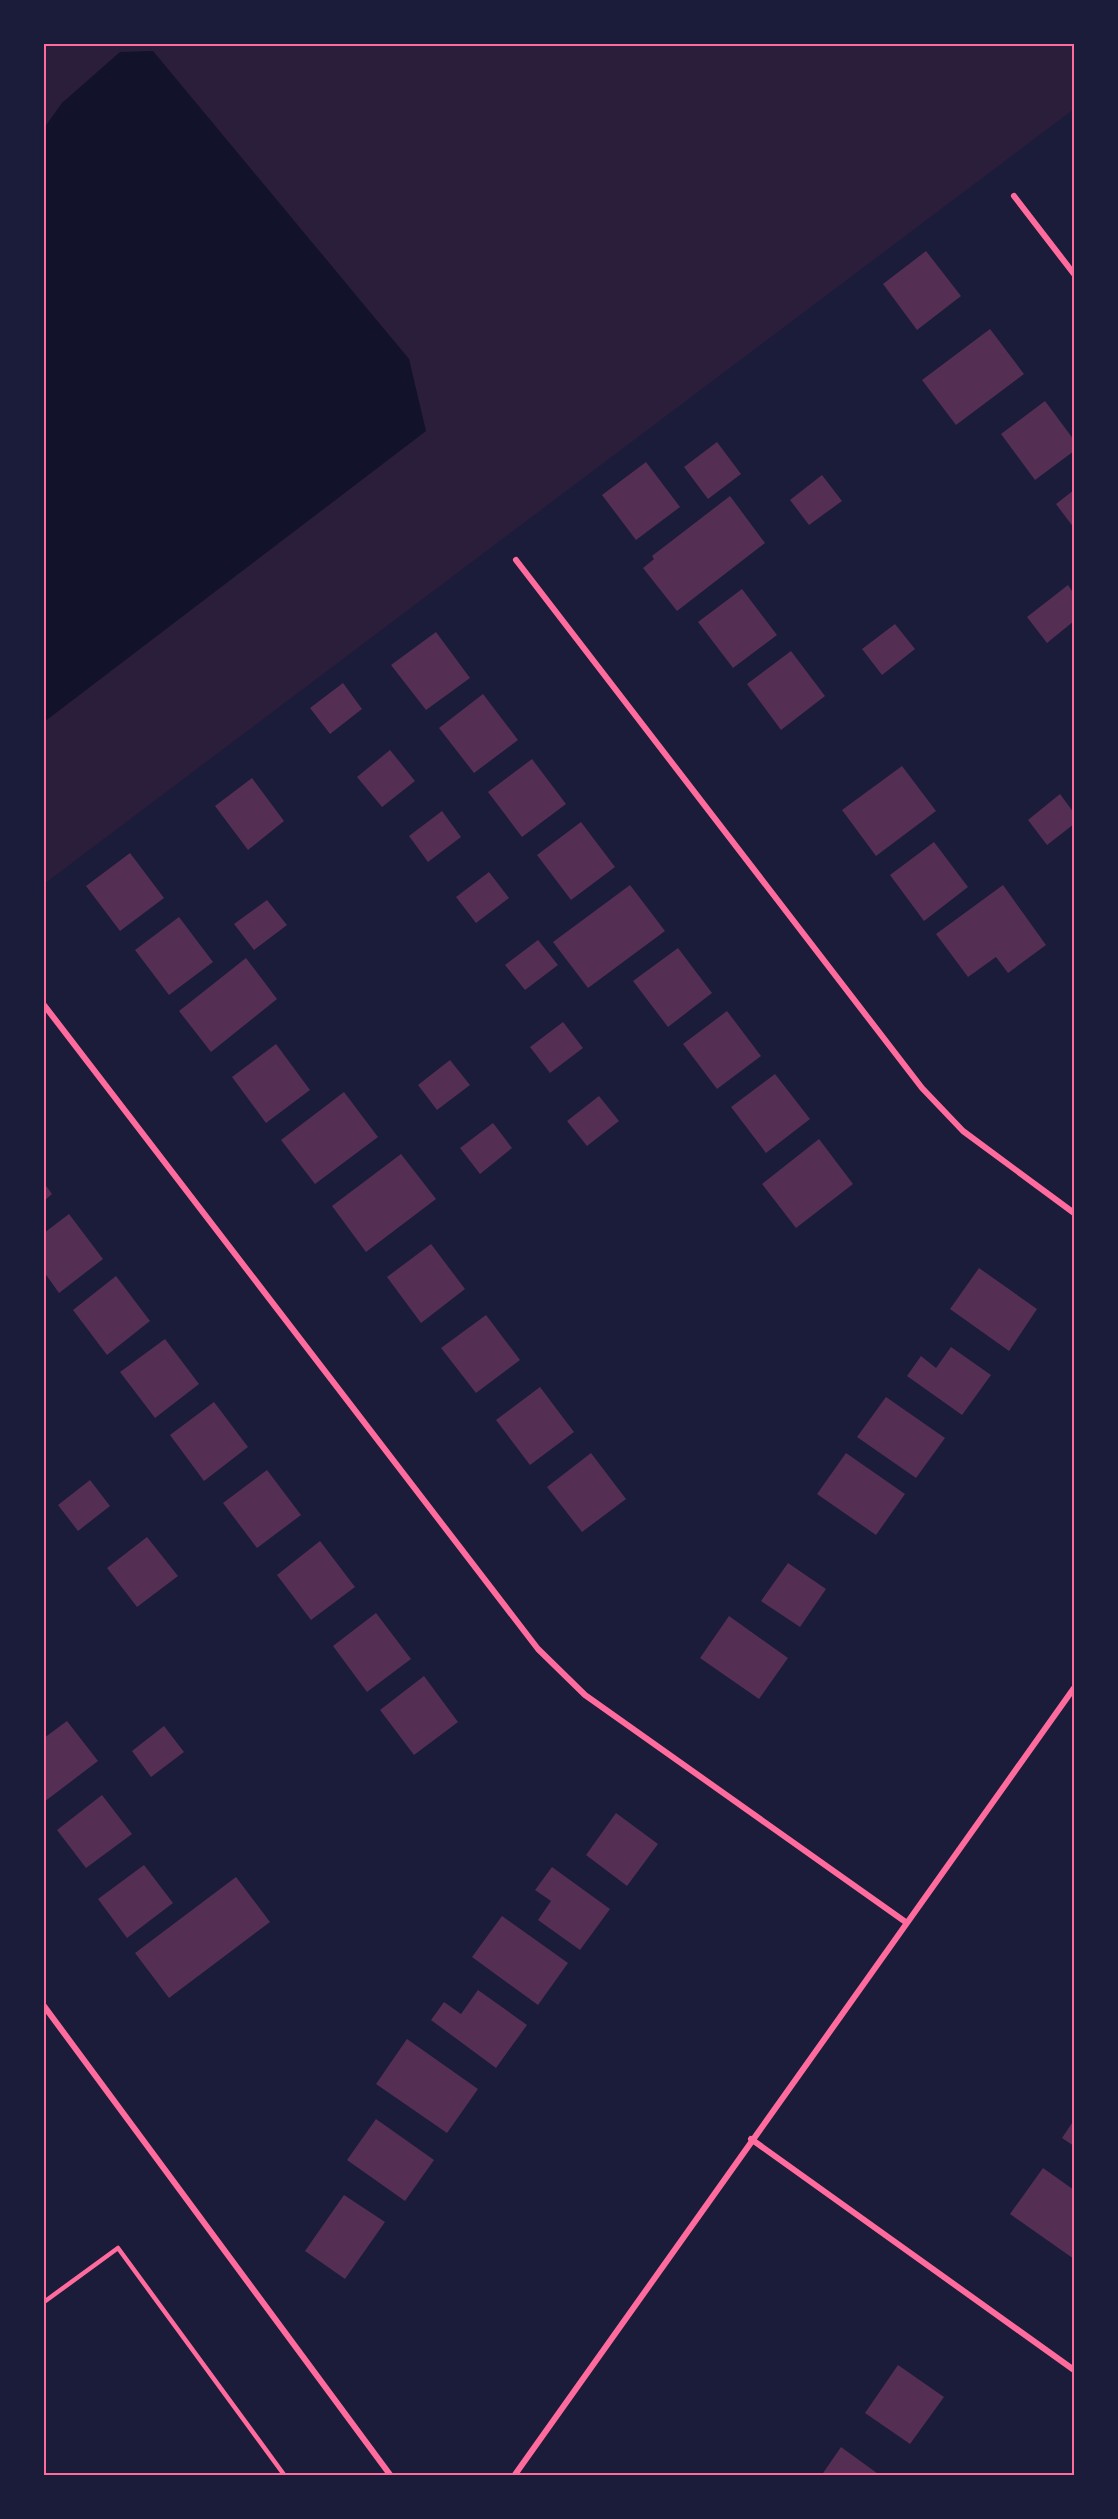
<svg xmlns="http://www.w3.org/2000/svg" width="1118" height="2519" font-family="Bitter,serif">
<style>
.green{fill:#2a1e3b}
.water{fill:#12122b}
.building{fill:#542f53}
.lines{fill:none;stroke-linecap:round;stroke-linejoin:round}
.service{stroke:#ff6b9d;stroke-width:4.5}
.minor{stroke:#ff6b9d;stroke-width:6}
.neatline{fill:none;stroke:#ff6b9d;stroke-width:2}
</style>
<rect width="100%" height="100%" fill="#1b1b3a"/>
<path class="green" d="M44,44H1074V109L44,884Z"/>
<path class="water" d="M153,51L409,359L426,431L44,722V128L62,103L120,52Z"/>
<path class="building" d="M926,251L961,296L917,330L883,284Z
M990,329L1024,374L956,425L922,380Z
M1045,401L1074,440V451L1035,480L1001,434Z
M717,442L741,474L708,499L684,467Z
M646,462L680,507L636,540L602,495Z
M822,475L842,501L809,525L790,500Z
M1074,490V528L1056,504Z
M730,496L765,543L677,611L643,568L654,559L652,556Z
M1068,585L1074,594V621L1047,643L1027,617Z
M742,589L777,635L733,668L698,622Z
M895,624L915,649L882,675L862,649Z
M436,632L470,678L426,710L391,665Z
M791,651L825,696L781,730L747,684Z
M343,683L362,709L330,734L310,708Z
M483,694L518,740L474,773L439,728Z
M390,750L415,781L382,807L357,777Z
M532,759L566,804L522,837L488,792Z
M902,766L936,811L876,856L842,810Z
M252,778L284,821L248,850L215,806Z
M1060,794L1074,813V824L1047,845L1028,820Z
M442,811L461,837L428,862L409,836Z
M581,822L615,867L571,900L537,855Z
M934,842L968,887L924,921L890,875Z
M130,853L164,898L120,931L86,886Z
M489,872L509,898L476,923L456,897Z
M630,885L665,931L588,988L553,942Z
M1003,885L1046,945L1008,973L996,957L968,977L936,934Z
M267,900L287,925L254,950L234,924Z
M179,917L213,962L169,995L135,950Z
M538,940L558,965L525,990L505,965Z
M678,948L712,993L668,1027L633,981Z
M246,958L277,999L211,1052L179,1011Z
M727,1011L761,1056L717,1089L683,1044Z
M563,1022L583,1048L550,1073L530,1047Z
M276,1044L310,1090L266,1123L232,1077Z
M450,1060L470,1085L437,1110L418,1085Z
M775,1074L810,1119L766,1153L731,1107Z
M344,1092L378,1137L315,1184L281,1140Z
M599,1096L619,1121L587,1146L567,1121Z
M493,1123L512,1148L480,1174L460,1148Z
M819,1139L853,1184L796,1228L762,1184Z
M401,1154L436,1199L366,1252L332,1206Z
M44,1183L52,1194L44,1201Z
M69,1214L103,1259L59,1293L44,1272V1233Z
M431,1244L465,1289L421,1323L387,1277Z
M979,1268L1037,1309L1009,1351L950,1309Z
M116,1276L150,1321L107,1355L73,1310Z
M486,1315L520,1360L476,1393L441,1348Z
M165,1339L199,1384L155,1418L120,1372Z
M951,1347L991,1375L962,1415L907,1376L921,1356L936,1368Z
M540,1387L574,1432L530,1465L496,1420Z
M886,1397L945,1438L916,1478L857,1437Z
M214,1402L248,1447L204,1481L170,1435Z
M591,1453L626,1499L582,1532L547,1487Z
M846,1453L905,1494L876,1535L817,1494Z
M267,1470L301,1515L257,1548L223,1503Z
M90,1480L110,1506L78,1531L58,1505Z
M147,1537L178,1576L137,1607L107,1568Z
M320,1541L355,1587L311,1620L277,1575Z
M788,1563L826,1589L800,1627L761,1601Z
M376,1613L411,1659L367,1692L333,1646Z
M729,1616L788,1658L759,1699L700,1658Z
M424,1676L458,1722L414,1755L380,1710Z
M67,1721L98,1761L44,1802V1738Z
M164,1726L184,1752L151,1777L132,1751Z
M102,1795L132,1834L86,1868L57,1830Z
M616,1813L658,1844L627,1886L586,1855Z
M144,1865L173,1903L127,1938L98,1899Z
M552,1867L610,1909L580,1950L538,1920L551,1901L535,1890Z
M236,1877L270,1922L169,1998L135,1953Z
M502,1916L568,1963L538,2005L472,1957Z
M478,1990L527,2025L496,2068L431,2020L444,2002L461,2014Z
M407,2039L478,2089L447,2133L376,2084Z
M376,2119L434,2160L405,2201L347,2160Z
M1074,2120V2146L1062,2138Z
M1043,2168L1074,2190V2259L1010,2214Z
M344,2195L385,2222L345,2279L305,2251Z
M898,2365L944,2397L910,2444L865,2413Z
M841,2447L881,2476H821Z"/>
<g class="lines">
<path class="service" d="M44,2302L118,2248L285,2476"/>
<path class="minor" d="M1014,196L1074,274
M516,560L922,1088L963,1131L1074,1213
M44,1005L538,1649L585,1695L907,1923
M44,2006L391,2476
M751,2139L1074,2370
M514,2476L1074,1688"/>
</g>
<rect width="1118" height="2519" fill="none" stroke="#1b1b3a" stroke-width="90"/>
<rect x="45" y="45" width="1028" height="2429" class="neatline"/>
</svg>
